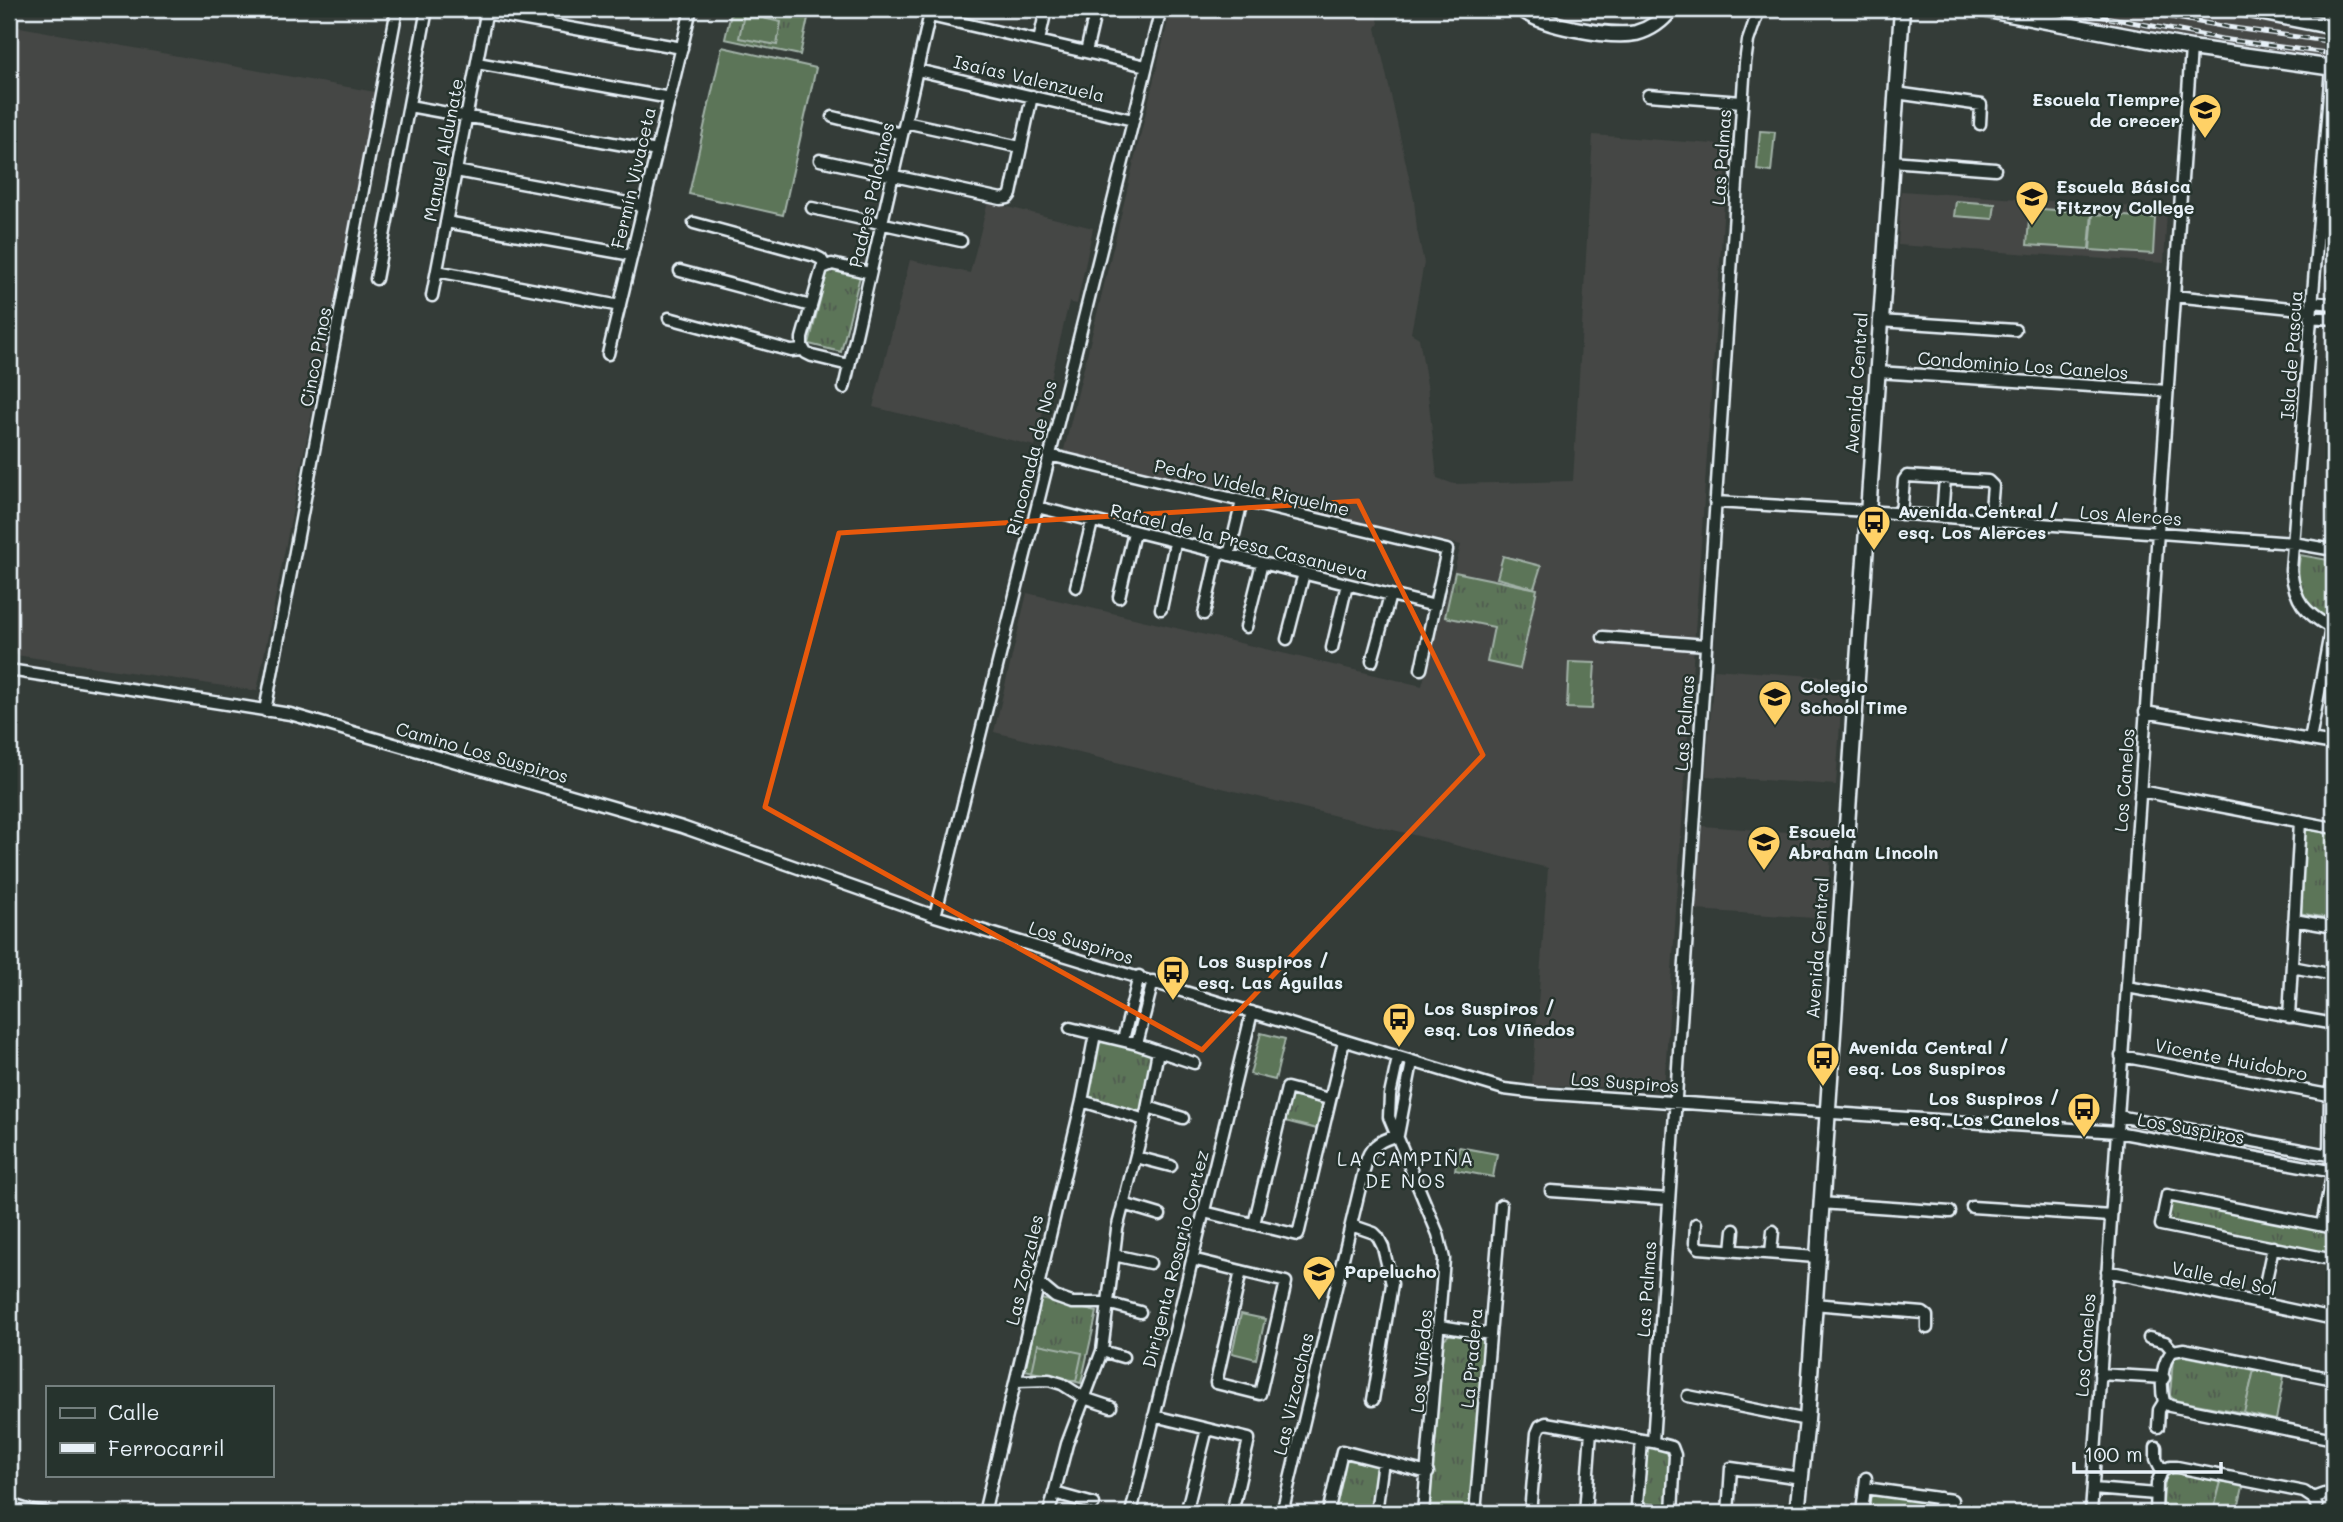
<svg xmlns="http://www.w3.org/2000/svg" width="2343" height="1522" font-family="Mali,sans-serif">
<style>
.built{fill:#454745}
.grass{fill:url(#grass-tufts);stroke:#a2b2a8;stroke-width:2}
.pitch{fill:#5c7458;stroke:#a2b2a8;stroke-width:2}
.lines{fill:none;stroke-linecap:round;stroke-linejoin:round}
.street-casing{stroke:#e8f1f8;stroke-width:15}
.secondary-casing{stroke:#e8f1f8;stroke-width:19}
.street{stroke:#26332d;stroke-width:10}
.secondary{stroke:#26332d;stroke-width:14}
.rail-casing{stroke:#e8f1f8;stroke-width:5}
.rail{stroke:#26332d;stroke-width:2.5;stroke-dasharray:8;stroke-linecap:butt}
.marked{fill:none;stroke:#e8590c;stroke-width:5;stroke-linejoin:round}
.labels{text-anchor:middle;stroke-width:5;stroke-linejoin:round;paint-order:stroke}
.street-label{font-size:18px;fill:#e8f1f8;stroke:#26332d}
.poi-label{font-size:18px;font-weight:bold;fill:#e8f1f8;stroke:#26332d;text-anchor:start}
.neighbourhood-label{font-size:19px;letter-spacing:2px;fill:#e8f1f8;stroke:#26332d}
</style>
<defs>
<pattern id="grass-tufts" width="24" height="20" patternUnits="userSpaceOnUse" patternTransform="scale(1.75)"><rect width="24" height="20" fill="#5c7458"/><path d="M3 7l-1-3M5 7V3M7 7l1-3M15 17l-1-3M17 17v-4M19 17l1-3" fill="none" stroke="#505c50"/></pattern>
</defs>
<rect width="100%" height="100%" fill="#343c38"/>
<filter id="ink" filterUnits="userSpaceOnUse"><feTurbulence type="fractalNoise" baseFrequency=".0143" numOctaves="2"/><feDisplacementMap in="SourceGraphic" scale="14" xChannelSelector="R" yChannelSelector="G"/><feConvolveMatrix kernelMatrix="1 2 1 2 8 2 1 2 1" color-interpolation-filters="sRGB"/></filter>
<g filter="url(#ink)">
<path class="built" d="M1171,9H1375L1379,23L1376,28L1414,200L1417,230L1424,263L1411,333L1419,338L1427,385L1437,478L1454,484L1573,481L1593,135L1728,145L1664,1089L1532,1085L1548,868L994,732L1027,593L1422,686L1461,545L1063,454Z
M2023,9H2182L2334,32V61L2203,43Z
M9,25L375,92L257,691L9,654Z
M1901,191L2167,209L2164,263L1898,245Z
M988,202L1093,228L1077,304L1069,302L1035,446L873,407L910,260L970,273Z
M1714,669L1843,678L1836,785L1706,776Z
M1702,826L1832,835L1827,919L1696,910Z"/>
<path class="grass" d="M732,9H810L800,55L725,39Z
M828,268L860,276L841,352L809,344Z
M2300,555L2334,561V623C2299,611 2295,589 2300,555Z
M1455,572L1537,589L1520,669L1487,662L1494,627L1445,617Z
M2303,829L2334,834V863L2329,918L2298,913Z
M1108,1040L1149,1053L1151,1056L1141,1113L1088,1099L1099,1044L1102,1041Z
M1291,1096L1324,1104L1317,1129L1285,1121Z
M2176,1200L2334,1231V1256L2167,1223L2165,1215L2168,1202Z
M1041,1299L1097,1312L1081,1383L1025,1370Z
M1450,1334L1478,1338L1487,1342L1470,1513H1428L1444,1339Z
M2179,1355L2254,1370L2244,1413L2174,1400L2170,1396L2173,1358Z
M1645,1446L1664,1448L1670,1453L1667,1504L1662,1507L1641,1506Z
M1344,1459L1380,1466L1371,1513H1333Z
M2174,1473L2221,1482L2213,1513H2162L2165,1480L2169,1474Z"/>
<path class="pitch" d="M744,14L781,22L777,45L739,38Z
M722,47L816,68L783,215L689,194Z
M1760,131L1775,132L1771,172L1757,170Z
M1956,201L1995,204L1993,219L1954,216Z
M2030,208L2092,213L2089,249L2027,245Z
M2093,214L2155,218L2153,254L2090,250Z
M1503,556L1541,566L1534,588L1497,578Z
M1569,662L1595,663L1592,709L1567,708Z
M1261,1033L1285,1039L1275,1080L1250,1074Z
M1459,1147L1497,1154L1493,1177L1455,1170Z
M1241,1314L1265,1319L1256,1359L1232,1353Z
M1038,1344L1082,1353L1076,1381L1032,1372Z
M2254,1370L2284,1376L2276,1420L2244,1413Z
M2221,1482L2243,1487L2237,1513H2213Z
M1876,1494L1927,1502L1932,1507V1513H1866L1869,1498Z"/>
<g class="lines">
<defs>
<path id="street" d="M486,13L682,48
M930,16L1146,66
M1039,41L1046,9
M1086,52L1096,9
M477,63L670,98
M917,70L1133,120
M1896,93L1981,105L1980,124
M1648,95L1742,102
M409,106L657,151
M833,117L902,134
M905,122L1020,147
M820,160L1001,199L1008,198L1011,194L1032,96
M1891,161L1995,169
M456,171L644,206
M812,208L961,241
M446,222L632,255
M694,223L815,256L821,259L825,265
M437,271L620,306
M680,271L811,306
M376,279L427,9
M432,296L487,9
M2174,296L2311,310
M2312,302L2334,304
M2310,317L2334,319
M669,318L791,351L803,350
M1880,321L2015,330
M608,354L691,9
M849,365L812,356L806,353L802,346V338L822,268L832,264L870,273
M1877,372L2167,391
M844,388L931,9
M1049,455L1447,550L1421,669
M1715,502L1867,511L2293,543L2334,550
M1037,507L1435,606
M1901,514L1904,480L1907,476L1988,481L1993,486L1990,521
M1942,517L1945,478
M1229,555L1242,501
M1076,587L1092,522
M1119,597L1134,532
M1161,609L1175,543
M1204,614L1218,552
M1246,627L1262,563
M2331,628C2304,612 2295,602 2291,570L2331,68
M1603,637L1706,645
M1287,639L1304,573
M1332,648L1347,584
M1372,661L1390,595
M9,670L290,714L682,827L935,916L1504,1089L1537,1093L2117,1132L2334,1172
M265,711L397,9
M2145,712L2334,744
M2310,740L2331,628
M2140,791L2334,828
M935,916L1161,9
M2294,920L2334,927
M2292,967L2334,975
M2127,987L2334,1024
M2289,1017L2300,821
M1070,1028L1137,1044L1194,1063
M1123,1040L1139,976
M1137,1044L1153,981
M2121,1056L2334,1096
M1398,1058L1390,1095L1389,1117L1438,1234L1444,1259L1423,1513
M1082,1101L1145,1120
M1148,1107L1183,1118
M2118,1116L2334,1156
M1398,1135L1412,1062
M1136,1157L1171,1166
M1551,1191L1669,1199
M1820,1203L1950,1212
M1123,1204L1160,1215
M1972,1207L2111,1216
M1204,1212L1298,1235L1344,1041
M1254,1224L1287,1088L1329,1099
M1696,1224L1695,1243L1699,1248L1816,1257
M1351,1225L1374,1233L1378,1237L1383,1247L1392,1284L1373,1400
M2322,1225L2333,1171L2329,1155L2330,1095L2334,1070
M2334,1228L2167,1195L2161,1225L2334,1260
M1732,1250L1734,1230
M1771,1253L1773,1231
M1114,1255L1150,1263
M1192,1259L1286,1282L1260,1394L1216,1383L1241,1271
M2107,1271L2334,1319
M1037,1282L1055,1297L1072,1303H1107L1140,1312
M2261,1303L2273,1247
M1813,1304L1923,1313L1927,1316V1328
M1440,1326L1490,1334
M2149,1338L2165,1342L2173,1351
M1102,1351L1123,1357
M2173,1351L2184,1349L2334,1379
M2100,1374L2164,1378
M1016,1381L1049,1380L1062,1384L1084,1398L1111,1407
M1688,1396L1807,1420
M2164,1402L2170,1406L2334,1439
M1154,1416L1249,1439L1232,1513
M2158,1427L2159,1410L2164,1402C2160,1387 2161,1361 2173,1351
M1642,1440L1637,1505L1643,1510L1672,1512
M1653,1442L1745,63L1748,41L1759,9
M2156,1447V1459L2162,1471
M2162,1471L2170,1467H2177L2304,1492L2313,1498
M1865,1488L1952,1500
M2093,1489L2156,1494
M1054,1493L1094,1504
M2313,1498L2324,1494L2334,1495
M2313,1498L2317,1507L2316,1513
M9,1504L31,1511L45,1513
M984,1513L1082,1101L1095,1034
M1049,1513L1067,1444L1102,1351L1117,1229L1145,1120L1158,1051
M1131,1513L1252,1012
M1186,1513L1207,1429
M1282,1513L1367,1158C1373,1143 1383,1140 1398,1135
M1328,1513L1342,1451L1428,1473
M1376,1513L1383,1461
M1475,1513L1501,1205
M1530,1513L1537,1433L1540,1426L1546,1423L1653,1442L1672,1447L1675,1455L1672,1513
M1585,1513L1591,1431
M1728,1513L1731,1468L1801,1478
M1862,1513L1866,1478
M1938,1513L1940,1498
M2091,1513L2191,48
M2156,1513L2157,1483L2162,1471"/>
<path id="secondary" d="M1522,9C1541,26 1611,38 1636,33C1651,29 1662,21 1671,9
M1982,9L2191,48L2334,68
M2244,9L2334,27
M1797,1513L1807,1420L1902,9"/>
</defs>
<use href="#street" class="street-casing"/>
<use href="#secondary" class="secondary-casing"/>
<use href="#street" class="street"/>
<use href="#secondary" class="secondary"/>
<defs>
<path id="rail" d="M2062,9L2222,39L2334,54
M2126,9L2227,27L2334,42"/>
</defs>
<use href="#rail" class="rail-casing"/>
<use href="#rail" class="rail"/>
</g>
</g>
<path class="marked" d="M1358,501L1483,755L1202,1050L765,807L839,533Z"/>
<defs>
<symbol id="school-pin" viewBox="-11 -11 22 30"><path d="M0 17L-7.5 6A9.5 9.5 0 1 1 7.5 6Z" fill="#ffd166" stroke="#26332d"/><path d="M0-5L7-2L0 1L-7-2ZM-4 1L0 2.5L4 1V4Q0 6-4 4Z" fill="#111"/></symbol>
<symbol id="bus-pin" viewBox="-11 -11 22 30"><path d="M0 17L-7.5 6A9.5 9.5 0 1 1 7.5 6Z" fill="#ffd166" stroke="#26332d"/><path d="M-5-6H5V4H4V6H2V4H-2V6H-4V4H-5ZM-3.5-4V0h7V-4ZM-3.5 1.2v1.5H-2V1.2ZM2 1.2v1.5H3.5V1.2Z" fill="#111"/></symbol>
</defs>
<g fill-rule="evenodd">
<use href="#school-pin" x="2186" y="91" width="38" height="52"/>
<use href="#school-pin" x="2013" y="178" width="38" height="52"/>
<use href="#bus-pin" x="1855" y="503" width="38" height="52"/>
<use href="#school-pin" x="1756" y="678" width="38" height="52"/>
<use href="#school-pin" x="1745" y="823" width="38" height="52"/>
<use href="#bus-pin" x="1154" y="953" width="38" height="52"/>
<use href="#bus-pin" x="1380" y="1000" width="38" height="52"/>
<use href="#bus-pin" x="1804" y="1039" width="38" height="52"/>
<use href="#bus-pin" x="2065" y="1090" width="38" height="52"/>
<use href="#school-pin" x="1300" y="1253" width="38" height="52"/>
</g>
<g class="labels">
<g class="street-label">
<text transform="translate(1029 79) rotate(13)" y="6">Isaías Valenzuela</text>
<text transform="translate(444 150) rotate(-79)" y="6">Manuel Aldunate</text>
<text transform="translate(1722 157) rotate(-86)" y="6">Las Palmas</text>
<text transform="translate(634 178) rotate(-77)" y="6">Fermín Vivaceta</text>
<text transform="translate(872 195) rotate(-77)" y="6">Padres Palotinos</text>
<text transform="translate(2292 355) rotate(-86)" y="6">Isla de Pascua</text>
<text transform="translate(316 357) rotate(-79)" y="6">Cinco Pinos</text>
<text transform="translate(2023 366) rotate(4)" y="6">Condominio Los Canelos</text>
<text transform="translate(1857 383) rotate(-86)" y="6">Avenida Central</text>
<text transform="translate(1032 458) rotate(-76)" y="6">Rinconada de Nos</text>
<text transform="translate(1252 488) rotate(13)" y="6">Pedro Videla Riquelme</text>
<text transform="translate(2131 516) rotate(4)" y="6">Los Alerces</text>
<text transform="translate(1239 542) rotate(14)" y="6">Rafael de la Presa Casanueva</text>
<text transform="translate(1685 723) rotate(-86)" y="6">Las Palmas</text>
<text transform="translate(482 753) rotate(16)" y="6">Camino Los Suspiros</text>
<text transform="translate(2125 780) rotate(-86)" y="6">Los Canelos</text>
<text transform="translate(1081 943) rotate(17)" y="6">Los Suspiros</text>
<text transform="translate(1818 948) rotate(-86)" y="6">Avenida Central</text>
<text transform="translate(2231 1060) rotate(11)" y="6">Vicente Huidobro</text>
<text transform="translate(1625 1083) rotate(4)" y="6">Los Suspiros</text>
<text transform="translate(2191 1129) rotate(10)" y="6">Los Suspiros</text>
<text transform="translate(1176 1259) rotate(-76)" y="6">Dirigenta Rosario Cortez</text>
<text transform="translate(1025 1270) rotate(-77)" y="6">Las Zorzales</text>
<text transform="translate(2224 1279) rotate(12)" y="6">Valle del Sol</text>
<text transform="translate(1647 1289) rotate(-86)" y="6">Las Palmas</text>
<text transform="translate(2086 1345) rotate(-86)" y="6">Los Canelos</text>
<text transform="translate(1472 1358) rotate(-85)" y="6">La Pradera</text>
<text transform="translate(1422 1361) rotate(-85)" y="6">Los Viñedos</text>
<text transform="translate(1294 1394) rotate(-77)" y="6">Las Vizcachas</text>
</g>
<g class="poi-label">
<text x="2180" y="106" text-anchor="end">Escuela Tiempre<tspan x="2180" dy="21">de crecer</tspan></text>
<text x="2056" y="193">Escuela Básica<tspan x="2056" dy="21">Fitzroy College</tspan></text>
<text x="1898" y="518">Avenida Central /<tspan x="1898" dy="21">esq. Los Alerces</tspan></text>
<text x="1800" y="693">Colegio<tspan x="1800" dy="21">School Time</tspan></text>
<text x="1788" y="838">Escuela<tspan x="1788" dy="21">Abraham Lincoln</tspan></text>
<text x="1198" y="968">Los Suspiros /<tspan x="1198" dy="21">esq. Las Águilas</tspan></text>
<text x="1424" y="1015">Los Suspiros /<tspan x="1424" dy="21">esq. Los Viñedos</tspan></text>
<text x="1848" y="1054">Avenida Central /<tspan x="1848" dy="21">esq. Los Suspiros</tspan></text>
<text x="2060" y="1105" text-anchor="end">Los Suspiros /<tspan x="2060" dy="21">esq. Los Canelos</tspan></text>
<text x="1344" y="1278">Papelucho</text>
</g>
<g class="neighbourhood-label">
<text x="1406" y="1166">LA CAMPIÑA<tspan x="1406" dy="22">DE NOS</tspan></text>
</g>
</g>
<rect width="2343" height="1522" fill="none" stroke="#26332d" stroke-width="35"/>
<rect x="18" y="18" width="2308" height="1487" fill="none" stroke="#e8f1f8" stroke-width="2.5" filter="url(#ink)"/>
<rect x="46" y="1386" width="228" height="91" fill="#26332d" stroke="#747f7e" stroke-width="2"/>
<rect x="60" y="1408" width="35" height="10" fill="#26332d" stroke="#747f7e" stroke-width="2"/>
<text x="108" y="1420" font-size="21" fill="#e8f1f8">Calle</text>
<rect x="60" y="1443" width="35" height="10" fill="#e8f1f8" stroke="#747f7e" stroke-width="2"/>
<text x="108" y="1456" font-size="21" fill="#e8f1f8">Ferrocarril</text>
<path d="M2074 1462v10h147v-10" fill="none" stroke="#e8f1f8" stroke-width="3.5"/>
<text x="2084" y="1462" font-size="21" fill="#e8f1f8" stroke="#26332d" stroke-width="5" paint-order="stroke">100 m</text>
</svg>
